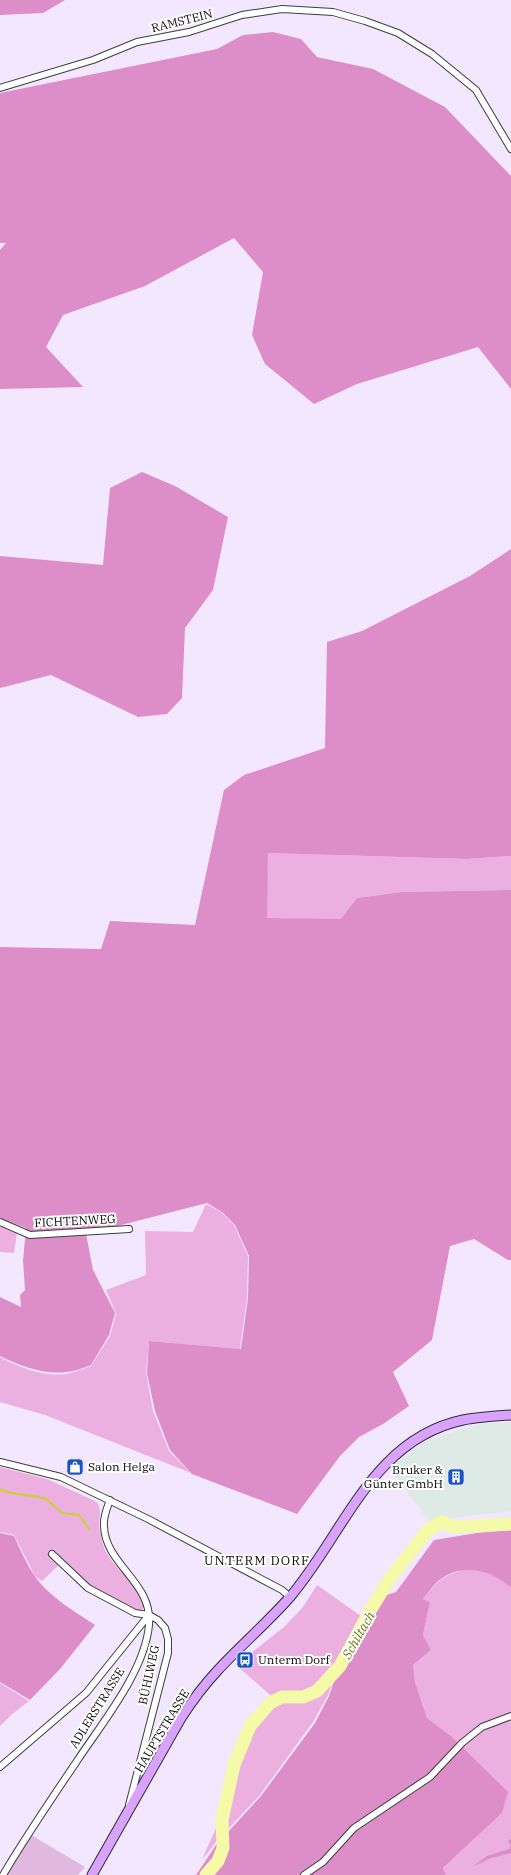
<svg xmlns="http://www.w3.org/2000/svg" width="511" height="1875" font-family="'IBM Plex Serif',serif">
<style>
.industrial{fill:#ddeae5}
.green{fill:#ebafe0}
.forest{fill:#dd8dc8}
.cemetery{fill:#e1b8e0}
.lines{fill:none;stroke-linecap:round;stroke-linejoin:round}
.stream{stroke:#c4d62a;stroke-width:2}
.river{stroke:#f4faa8;stroke-width:13}
.street-casing{stroke:#3d3d3d;stroke-width:8}
.secondary-casing{stroke:#2c2c2c;stroke-width:11}
.street{stroke:#fff;stroke-width:6}
.secondary{stroke:#d9a2ff;stroke-width:9}
.labels{text-anchor:middle;stroke-width:4;stroke-linejoin:round;paint-order:stroke}
.street-label{font-size:12px;fill:#0a0a0a;stroke:#fff}
.poi-label{font-size:12px;fill:#0a0a0a;stroke:#fff;text-anchor:start}
.neighbourhood-label{font-size:13px;letter-spacing:1px;fill:#0a0a0a;stroke:#fff}
.water-label{font-size:13px;font-style:italic;fill:#6e7e0e;stroke:#fff}
</style>
<rect width="100%" height="100%" fill="#f3e7ff"/>
<path class="industrial" d="M486,1423H511V1511L429,1521L389,1468L424,1442L464,1428Z"/>
<path class="green" d="M268,853L467,859L511,856V890L401,892L357,898L341,920L266,918Z
M206,1204L221,1212L234,1225L248,1256L247,1298L240,1349L149,1341L146,1372L153,1411L169,1451L191,1473L45,1415L0,1402V1357C20,1368 44,1377 67,1374C75,1372 83,1369 91,1366L110,1336L116,1314L106,1290L146,1275L145,1231L193,1232Z
M0,1224L17,1233L14,1253L0,1252Z
M0,1467L47,1479L97,1502C102,1510 99,1517 99,1526C100,1533 102,1541 104,1548C114,1570 138,1582 145,1607L140,1611L134,1610L84,1583L63,1561L42,1581L35,1576L14,1535L0,1532Z
M468,1569C485,1571 499,1576 511,1588V1875H446L443,1868L502,1813L507,1792L451,1736L427,1718L415,1682L413,1665L431,1650L423,1635L430,1602L423,1599C438,1580 444,1574 468,1569Z
M317,1585L361,1616L343,1652L328,1695L313,1722L260,1795L215,1843L202,1860C207,1847 214,1834 219,1821C232,1784 241,1722 278,1702L236,1665L284,1627L303,1607Z
M0,1683L29,1701L11,1715L0,1726Z"/>
<path class="forest" d="M0,0H65L43,13L0,15Z
M273,32L301,39L317,57L373,69L445,107L511,176V389L478,347L357,384L314,404L265,364L252,335L263,272L234,238L145,286L63,315L46,347L83,387L0,389V250L6,243H0V93L217,49L243,35Z
M142,472L175,486L228,517L213,590L185,628L182,698L167,714L138,717L51,675L0,688V556L103,565L110,488Z
M511,549V856L467,859L268,853L267,918L341,919L357,898L401,892L511,890V1260H508L474,1239L450,1246L432,1340L393,1372L409,1406L383,1424L359,1437L340,1456L297,1514L192,1474L170,1450L155,1411L147,1373L149,1341L241,1349L248,1298L249,1256L235,1225L222,1212L207,1203L86,1234L93,1270L115,1313L109,1335L91,1365C83,1368 74,1372 66,1372C44,1375 20,1366 0,1356V1297L21,1307L20,1295L25,1290L23,1261L26,1228L0,1218V947L101,949L110,921L195,925L224,790L244,775L325,748L327,642L362,631L470,576Z
M511,1530V1588C490,1568 457,1562 435,1584C431,1588 427,1594 423,1599L430,1602L423,1635L431,1650L413,1665L415,1682L427,1718L451,1736L508,1792L502,1813L443,1868L446,1875H196L216,1845L261,1796L315,1723L329,1696L344,1652L364,1614L381,1597L396,1592L434,1540L477,1533Z
M0,1533L14,1536C20,1549 26,1563 34,1575C48,1596 74,1611 95,1625L60,1669L30,1700L0,1682Z
M511,1839V1853L491,1858L472,1867L487,1856L509,1849L511,1845L508,1841Z"/>
<path class="cemetery" d="M31,1835L85,1867L78,1875H7Z"/>
<g class="lines">
<path class="stream" d="M0,1489L6,1492L45,1498L62,1513L79,1515L89,1529"/>
<path class="river" d="M206,1875L218,1861L223,1848L222,1820L234,1765L250,1726L270,1703L282,1697H303L317,1691L340,1666L371,1609L390,1578L428,1530L442,1522L454,1527L511,1524"/>
<defs>
<path id="street" d="M0,88L93,60L137,42L189,32L242,15L282,9L333,12L365,21L398,33L432,54L476,90L511,149
M0,1222L30,1235L129,1229
M0,1462L61,1477L148,1519L282,1590L290,1597
M52,1554L88,1588L135,1613L149,1615L158,1620L165,1628L168,1639V1653L129,1805
M0,1767L86,1693L149,1615
M3,1875C26,1836 52,1798 77,1761C102,1723 145,1671 149,1625C153,1582 105,1565 104,1526C103,1517 107,1508 110,1500
M304,1875L323,1862L354,1828L430,1777L462,1743L482,1727L511,1716"/>
<path id="secondary" d="M92,1875L181,1718C192,1701 204,1685 218,1670C241,1645 267,1623 290,1597C344,1534 372,1439 463,1420C479,1417 495,1416 511,1415"/>
</defs>
<use href="#street" class="street-casing"/>
<use href="#secondary" class="secondary-casing"/>
<use href="#street" class="street"/>
<use href="#secondary" class="secondary"/>
</g>
<defs>
<symbol id="shop-square" viewBox="-11 -11 22 22"><rect x="-9" y="-9" width="18" height="18" rx="4" fill="#1a53c2" stroke="#fff"/><path d="M-5-2.5h2.3a2.7 3.5 0 0 1 5.4 0H5L5.5 6h-11ZM-1.5-2.5h3a1.5 2.3 0 0 0-3 0Z" fill="#fff"/></symbol>
<symbol id="building-square" viewBox="-11 -11 22 22"><rect x="-9" y="-9" width="18" height="18" rx="4" fill="#1a53c2" stroke="#fff"/><path d="M-4-6H4V6H1V3H-1V6H-4ZM-2.5-4.3h1.7v1.8h-1.7ZM.8-4.3h1.7v1.8H.8ZM-2.5-1h1.7V.8h-1.7ZM.8-1h1.7V.8H.8Z" fill="#fff"/></symbol>
<symbol id="bus-square" viewBox="-11 -11 22 22"><rect x="-9" y="-9" width="18" height="18" rx="4" fill="#1a53c2" stroke="#fff"/><path d="M-5-6H5V4H4V6H2V4H-2V6H-4V4H-5ZM-3.5-4V0h7V-4ZM-3.5 1.2v1.5H-2V1.2ZM2 1.2v1.5H3.5V1.2Z" fill="#fff"/></symbol>
</defs>
<g fill-rule="evenodd">
<use href="#shop-square" x="65" y="1457" width="20" height="20"/>
<use href="#building-square" x="446" y="1467" width="20" height="20"/>
<use href="#bus-square" x="235" y="1650" width="20" height="20"/>
</g>
<g class="labels">
<g class="street-label">
<text transform="translate(182 21) rotate(-14)" y="4">RAMSTEIN</text>
<text transform="translate(75 1221) rotate(-3)" y="4">FICHTENWEG</text>
<text transform="translate(149 1675) rotate(-78)" y="4">BÜHLWEG</text>
<text transform="translate(97 1708) rotate(-58)" y="4">ADLERSTRASSE</text>
<text transform="translate(162 1731) rotate(-59)" y="4">HAUPTSTRASSE</text>
</g>
<g class="poi-label">
<text x="88" y="1471">Salon Helga</text>
<text x="443" y="1474" text-anchor="end">Bruker &amp;<tspan x="443" dy="14">Günter GmbH</tspan></text>
<text x="258" y="1664">Unterm Dorf</text>
</g>
<g class="neighbourhood-label">
<text x="257" y="1565">UNTERM DORF</text>
</g>
<g class="water-label">
<text transform="translate(358 1635) rotate(-60)" y="5">Schiltach</text>
</g>
</g>
</svg>
